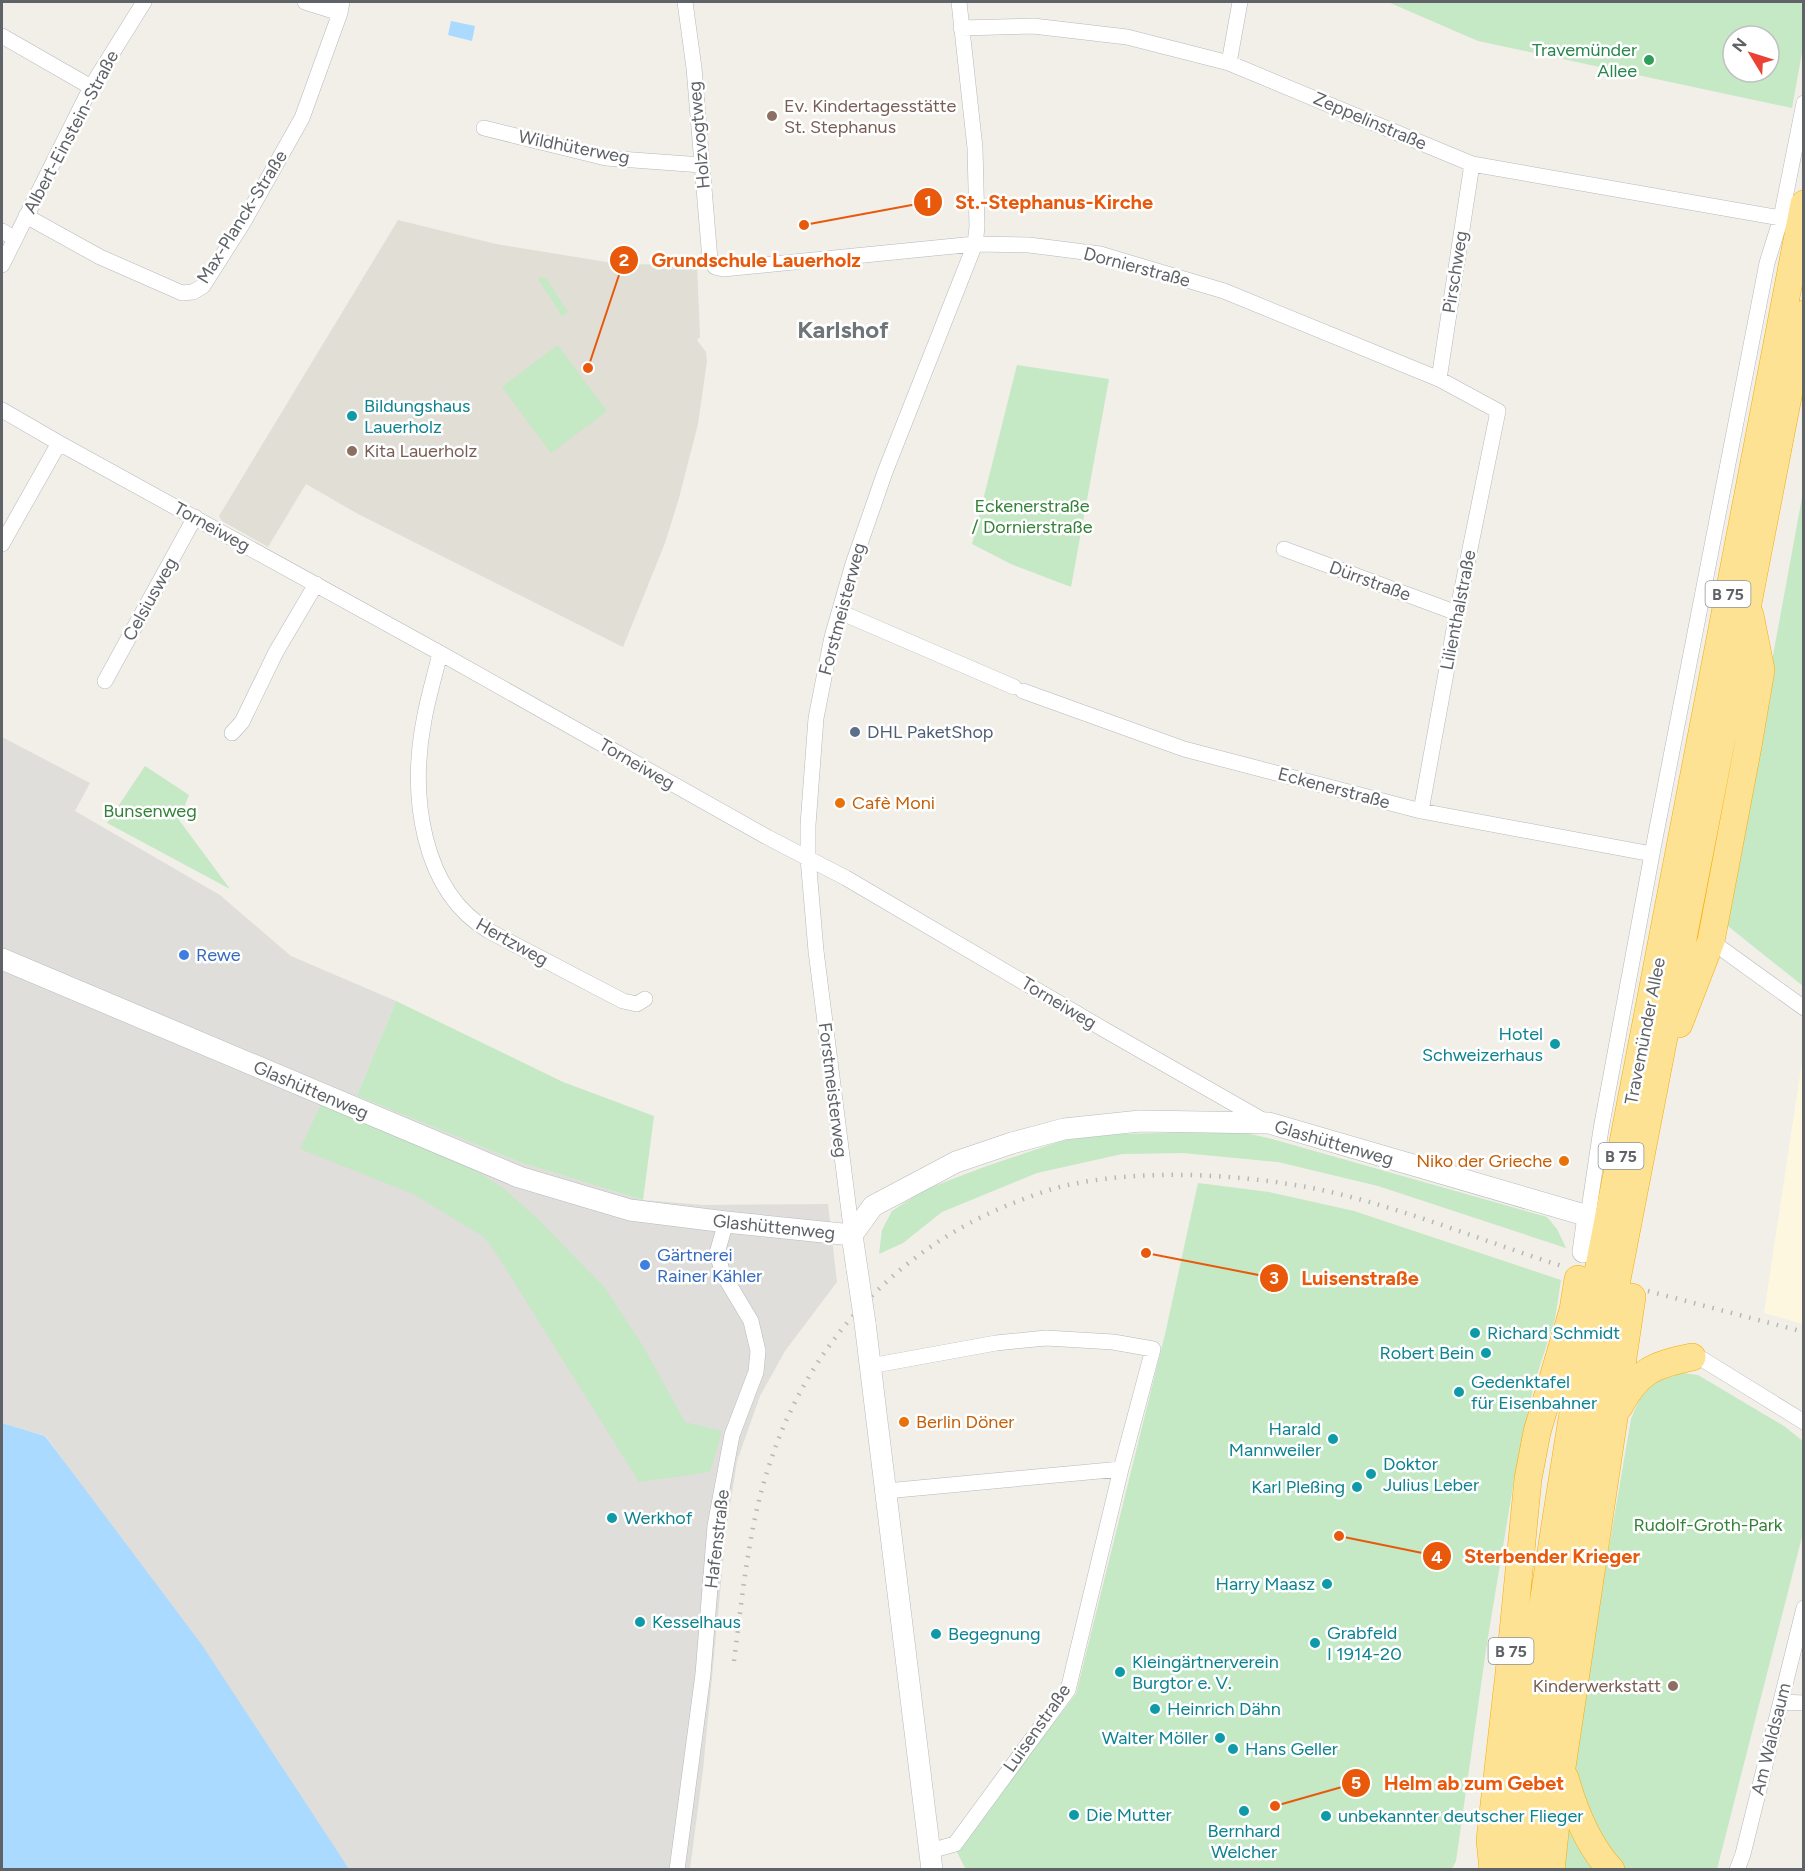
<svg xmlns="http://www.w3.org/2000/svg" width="1805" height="1871" font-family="Figtree,sans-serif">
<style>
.commercial{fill:#fef7e0}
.industrial{fill:#e0deda}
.education{fill:#e1ded6}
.green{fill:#c5e8c5;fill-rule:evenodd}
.water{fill:#aadaff}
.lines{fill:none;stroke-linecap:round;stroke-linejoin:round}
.street-casing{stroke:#b5b8bc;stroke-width:16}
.secondary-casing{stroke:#b6babf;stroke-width:22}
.highway-casing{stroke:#f9ab00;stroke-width:28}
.street{stroke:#fff;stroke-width:15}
.secondary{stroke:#fff;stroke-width:21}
.highway{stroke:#fde293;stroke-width:27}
.rail{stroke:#b6b7b8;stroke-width:4.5;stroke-dasharray:1.5 8;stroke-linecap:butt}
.secondary-bridge-casing{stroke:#b6babf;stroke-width:22;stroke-linecap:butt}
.secondary-bridge{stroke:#fff;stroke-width:21}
.leisure-dot{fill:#2e9e5b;stroke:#fff;stroke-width:2}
.education-dot{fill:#8d6e63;stroke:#fff;stroke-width:2}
.culture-dot{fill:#0f9aa8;stroke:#fff;stroke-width:2}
.service-dot{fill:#5c6f8a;stroke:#fff;stroke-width:2}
.food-dot{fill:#e8710a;stroke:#fff;stroke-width:2}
.shop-dot{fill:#3f7fe0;stroke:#fff;stroke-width:2}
.labels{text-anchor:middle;stroke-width:5;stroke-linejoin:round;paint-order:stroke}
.shield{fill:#fff;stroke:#8f9295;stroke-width:1.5}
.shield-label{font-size:16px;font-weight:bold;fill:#5f6368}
.leisure-label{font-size:18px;fill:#27864d;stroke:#fff;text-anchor:end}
.education-label{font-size:18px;fill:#785e54;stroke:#fff;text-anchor:start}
.street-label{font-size:18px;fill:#5f6368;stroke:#fff}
.culture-label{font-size:18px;fill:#0d838f;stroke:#fff;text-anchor:start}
.park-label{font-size:18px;fill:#348238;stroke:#fff}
.service-label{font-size:18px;fill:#4e5e75;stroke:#fff;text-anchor:start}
.food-label{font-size:18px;fill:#c56008;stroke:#fff;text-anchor:start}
.shop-label{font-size:18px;fill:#366cbe;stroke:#fff;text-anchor:start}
.district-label{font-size:24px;font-weight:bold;fill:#70757a;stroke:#fff}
.leader{fill:none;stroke:#e8590c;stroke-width:2}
.callout-dot{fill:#e8590c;stroke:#fff;stroke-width:2}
.mark-label{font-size:18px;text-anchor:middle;font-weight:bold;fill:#fff}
.callout-label{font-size:20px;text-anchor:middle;font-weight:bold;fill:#e8590c;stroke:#fff;stroke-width:5;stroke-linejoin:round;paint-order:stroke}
</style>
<rect width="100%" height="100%" fill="#f1efe8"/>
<path class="commercial" d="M1803,1055V1324L1764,1313Z"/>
<path class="industrial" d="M2,737L90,783L75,811L220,895L291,956L396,1001L357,1096L522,1163L643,1200L703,1205L828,1204L837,1282L785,1351L760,1396L737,1461L726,1532L703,1770L690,1869H349L46,1436L2,1423Z"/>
<path class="education" d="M398,220L496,244L619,264L697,265L700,337L697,340L706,352L707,361L698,424L679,498L665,543L623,647L358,514L306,484L268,547L222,521L219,516Z"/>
<path class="green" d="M1388,2H1803V47L1792,108L1478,41ZM1733,36H1769V72H1733Z
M537,277L546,278L568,312L562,316Z
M558,345L607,411L551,453L502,387Z
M1017,365L1109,379L1071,587L1011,564L972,544Z
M1803,492V986L1724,923Z
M145,766L189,795L179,820L230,889L107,823Z
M396,1001L563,1082L654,1116L643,1200L522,1163L357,1096Z
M321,1104L470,1167L503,1188L537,1218L605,1288L643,1346L685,1422L722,1431L710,1472L639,1482L496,1253L484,1237L413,1194L300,1149Z
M1201,1132L1246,1133L1272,1139L1547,1217L1557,1229L1566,1248L1378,1186L1278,1162L1183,1153L1122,1154L1037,1173L942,1212L903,1243L879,1254L882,1230L892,1211L924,1190L984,1167L1064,1140L1118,1134Z
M1198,1183L1269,1192L1354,1211L1561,1280L1555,1319L1534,1384L1514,1480L1487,1643L1456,1861L1452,1869L966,1870L956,1850L1076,1694L1166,1330Z
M1683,1373L1698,1375L1784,1426L1804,1442L1803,1533L1717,1869H1619L1605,1852L1574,1773V1752L1631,1419C1645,1386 1647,1383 1683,1373Z
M1565,1802L1600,1869L1559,1870Z"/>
<path class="water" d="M451,21L475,26L472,41L448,35Z
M2,1423L45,1436L202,1645L349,1869H2Z"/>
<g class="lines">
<defs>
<path id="street" d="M305,2L340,13
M685,2L694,68L710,260L715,267L723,269L975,244L1029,245L1100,254L1224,291L1439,379L1498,411L1457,613L1421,811
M961,28L1033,26L1127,37L1229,63L1472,164L1781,218
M2,36L91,87
M1229,63L1240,2
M484,128L606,158L702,165
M26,216L100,257L182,293L193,292L203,286L243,223L302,118L340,13L342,2
M2,231L15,239
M2,265L91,87L144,2
M1439,379L1472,164
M2,410L59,443L440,653L767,837L846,878L1105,1030L1266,1122
M2,544L59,443
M1284,549L1457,613
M840,612L1014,687
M440,653C435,675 428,697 424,720C410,793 420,890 489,931L623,1001L637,1004L645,999
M105,681L195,517
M1023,691L1184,749L1421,811L1652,854
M232,733L242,722L276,652L316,584
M1711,941L1804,1008
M1588,1216L1601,1129L1652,854L1767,263L1781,218L1804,103
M852,1235L816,951L808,858V825L816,718L832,637L853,564L885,472L975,244L977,227L975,148L959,2
M1692,1357L1702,1359L1804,1422
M870,1366L996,1343L1046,1338L1113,1342L1153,1349L1121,1469L1068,1690L955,1844L930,1851
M886,1491L1121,1469
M1781,1702L1804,1703
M677,1870L703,1674L715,1526L732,1435L756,1372L758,1351L751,1321L723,1274L717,1253L726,1222
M1737,1870L1743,1854L1804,1608"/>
<path id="secondary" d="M2,959L519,1177L630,1210L726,1222L852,1235
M852,1235L873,1206L956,1162L1012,1143L1064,1129L1140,1121L1269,1123L1588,1216L1583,1252
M852,1235L857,1269
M865,1323L932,1870"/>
<path id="highway" d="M1679,1024L1711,941L1748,746L1761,670L1750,615
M1619,1407C1638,1371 1653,1365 1692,1357
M1565,1778C1574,1810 1587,1844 1611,1870
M1507,1861C1530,1683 1557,1506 1587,1329L1804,204
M1530,1863L1548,1701L1579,1500L1613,1300L1804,314
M1493,1870L1490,1840L1509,1673L1528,1479L1537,1432L1573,1310L1578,1279
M1551,1870L1562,1767L1632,1297"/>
</defs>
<use href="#street" class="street-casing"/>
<use href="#secondary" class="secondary-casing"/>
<use href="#highway" class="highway-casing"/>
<use href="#street" class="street"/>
<use href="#secondary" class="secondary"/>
<use href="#highway" class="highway"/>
<path class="rail" d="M1648,1291L1804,1332
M734,1661C743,1592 749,1520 773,1454C812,1341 898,1250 1008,1205C1029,1197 1051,1188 1073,1184C1147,1169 1238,1174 1312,1188C1397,1205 1479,1240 1562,1266"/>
<defs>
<path id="secondary-bridge" d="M857,1269L865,1323"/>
</defs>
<use href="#secondary-bridge" class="secondary-bridge-casing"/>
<use href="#secondary-bridge" class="secondary-bridge"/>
</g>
<circle class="leisure-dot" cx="1649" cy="60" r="6"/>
<g class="education-dot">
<circle cx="772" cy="116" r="6"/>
<circle cx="352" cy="451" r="6"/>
<circle cx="1673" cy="1686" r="6"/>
</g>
<g class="culture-dot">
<circle cx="352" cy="416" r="6"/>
<circle cx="1555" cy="1044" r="6"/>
<circle cx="1475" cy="1333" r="6"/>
<circle cx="1486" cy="1353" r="6"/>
<circle cx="1459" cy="1392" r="6"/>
<circle cx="1333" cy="1439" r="6"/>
<circle cx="1371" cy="1474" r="6"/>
<circle cx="1357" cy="1487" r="6"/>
<circle cx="612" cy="1518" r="6"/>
<circle cx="1327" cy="1584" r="6"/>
<circle cx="640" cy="1622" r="6"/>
<circle cx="936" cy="1634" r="6"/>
<circle cx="1315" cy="1643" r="6"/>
<circle cx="1120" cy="1672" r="6"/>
<circle cx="1155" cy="1709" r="6"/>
<circle cx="1220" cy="1738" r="6"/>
<circle cx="1233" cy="1749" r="6"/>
<circle cx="1244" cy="1811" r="6"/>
<circle cx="1074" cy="1815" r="6"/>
<circle cx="1326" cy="1816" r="6"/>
</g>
<circle class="service-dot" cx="855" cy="732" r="6"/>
<g class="food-dot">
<circle cx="840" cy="803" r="6"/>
<circle cx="1564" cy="1161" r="6"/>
<circle cx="904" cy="1422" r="6"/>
</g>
<g class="shop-dot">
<circle cx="184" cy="955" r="6"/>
<circle cx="645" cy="1265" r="6"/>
</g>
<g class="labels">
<g class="shield">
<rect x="1705.5" y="581" width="45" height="26" rx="4.5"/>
<rect x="1598.5" y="1143" width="45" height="26" rx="4.5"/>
<rect x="1488.5" y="1638" width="45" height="26" rx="4.5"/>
</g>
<g class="shield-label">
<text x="1728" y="600">B 75</text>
<text x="1621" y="1162">B 75</text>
<text x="1511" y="1657">B 75</text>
</g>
<g class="leisure-label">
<text x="1637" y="56">Travemünder<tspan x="1637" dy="21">Allee</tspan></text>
</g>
<g class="education-label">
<text x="784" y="112">Ev. Kindertagesstätte<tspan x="784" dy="21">St. Stephanus</tspan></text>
<text x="364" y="457">Kita Lauerholz</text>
<text x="1661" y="1692" text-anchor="end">Kinderwerkstatt</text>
</g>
<g class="street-label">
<text transform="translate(1370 121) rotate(23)" y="6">Zeppelinstraße</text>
<text transform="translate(71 132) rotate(-62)" y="6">Albert-Einstein-Straße</text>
<text transform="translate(699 135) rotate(-95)" y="6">Holzvogtweg</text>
<text transform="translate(574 147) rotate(11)" y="6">Wildhüterweg</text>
<text transform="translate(242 217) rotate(-58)" y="6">Max-Planck-Straße</text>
<text transform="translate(1137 267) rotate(15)" y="6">Dornierstraße</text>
<text transform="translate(1455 272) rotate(-81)" y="6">Pirschweg</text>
<text transform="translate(212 527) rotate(29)" y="6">Torneiweg</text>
<text transform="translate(1370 581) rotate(20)" y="6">Dürrstraße</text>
<text transform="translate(150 599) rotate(-61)" y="6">Celsiusweg</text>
<text transform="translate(842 609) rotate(-75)" y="6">Forstmeisterweg</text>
<text transform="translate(1458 610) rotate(-79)" y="6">Lilienthalstraße</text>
<text transform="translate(637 764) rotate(30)" y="6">Torneiweg</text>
<text transform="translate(1334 788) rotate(15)" y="6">Eckenerstraße</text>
<text transform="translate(512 942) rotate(29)" y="6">Hertzweg</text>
<text transform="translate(1059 1003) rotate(31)" y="6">Torneiweg</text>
<text transform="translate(1645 1031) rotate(-79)" y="6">Travemünder Allee</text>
<text transform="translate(311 1090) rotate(23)" y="6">Glashüttenweg</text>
<text transform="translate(833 1090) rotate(83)" y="6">Forstmeisterweg</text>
<text transform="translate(1334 1143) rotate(16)" y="6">Glashüttenweg</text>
<text transform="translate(774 1227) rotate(6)" y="6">Glashüttenweg</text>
<text transform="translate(717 1539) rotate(-83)" y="6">Hafenstraße</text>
<text transform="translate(1037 1728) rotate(-55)" y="6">Luisenstraße</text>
<text transform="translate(1771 1739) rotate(-76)" y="6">Am Waldsaum</text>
</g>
<g class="culture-label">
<text x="364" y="412">Bildungshaus<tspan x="364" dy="21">Lauerholz</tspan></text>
<text x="1543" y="1040" text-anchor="end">Hotel<tspan x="1543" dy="21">Schweizerhaus</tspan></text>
<text x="1487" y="1339">Richard Schmidt</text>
<text x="1474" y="1359" text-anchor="end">Robert Bein</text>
<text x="1471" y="1388">Gedenktafel<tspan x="1471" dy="21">für Eisenbahner</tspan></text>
<text x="1321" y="1435" text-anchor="end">Harald<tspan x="1321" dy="21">Mannweiler</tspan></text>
<text x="1383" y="1470">Doktor<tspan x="1383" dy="21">Julius Leber</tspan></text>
<text x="1345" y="1493" text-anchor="end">Karl Pleßing</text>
<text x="624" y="1524">Werkhof</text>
<text x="1315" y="1590" text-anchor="end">Harry Maasz</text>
<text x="652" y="1628">Kesselhaus</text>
<text x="1327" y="1639">Grabfeld<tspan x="1327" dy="21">I 1914-20</tspan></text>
<text x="948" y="1640">Begegnung</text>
<text x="1132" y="1668">Kleingärtnerverein<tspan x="1132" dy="21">Burgtor e. V.</tspan></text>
<text x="1167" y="1715">Heinrich Dähn</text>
<text x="1208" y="1744" text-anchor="end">Walter Möller</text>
<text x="1245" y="1755">Hans Geller</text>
<text x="1086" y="1821">Die Mutter</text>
<text x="1338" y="1822">unbekannter deutscher Flieger</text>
<text x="1244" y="1837" text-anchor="middle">Bernhard<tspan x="1244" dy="21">Welcher</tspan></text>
</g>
<g class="park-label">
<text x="1032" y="512">Eckenerstraße<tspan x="1032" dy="21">/ Dornierstraße</tspan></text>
<text x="150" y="817">Bunsenweg</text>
<text x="1708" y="1531">Rudolf-Groth-Park</text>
</g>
<g class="service-label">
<text x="867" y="738">DHL PaketShop</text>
</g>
<g class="food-label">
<text x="852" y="809">Cafè Moni</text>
<text x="1552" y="1167" text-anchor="end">Niko der Grieche</text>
<text x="916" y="1428">Berlin Döner</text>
</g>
<g class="shop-label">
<text x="196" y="961">Rewe</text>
<text x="657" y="1261">Gärtnerei<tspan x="657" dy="21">Rainer Kähler</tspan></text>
</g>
<g class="district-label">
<text x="843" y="338">Karlshof</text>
</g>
</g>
<path class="leader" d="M804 225L928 202M588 368L624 260M1146 1253L1274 1278M1339 1536L1437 1556M1275 1806L1356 1783"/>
<g class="callout-dot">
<circle cx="804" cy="225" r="6"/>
<circle cx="588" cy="368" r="6"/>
<circle cx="1146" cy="1253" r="6"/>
<circle cx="1339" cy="1536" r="6"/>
<circle cx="1275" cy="1806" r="6"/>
<circle cx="928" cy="202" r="15"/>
<circle cx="624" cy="260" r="15"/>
<circle cx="1274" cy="1278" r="15"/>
<circle cx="1437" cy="1556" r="15"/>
<circle cx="1356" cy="1783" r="15"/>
</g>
<g class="mark-label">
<text x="928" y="208">1</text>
<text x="624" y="266">2</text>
<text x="1274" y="1284">3</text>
<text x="1437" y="1563">4</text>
<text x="1356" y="1789">5</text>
</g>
<g class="callout-label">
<text x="1054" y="209">St.-Stephanus-Kirche</text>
<text x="756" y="267">Grundschule Lauerholz</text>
<text x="1360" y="1285">Luisenstraße</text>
<text x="1552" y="1563">Sterbender Krieger</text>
<text x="1474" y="1790">Helm ab zum Gebet</text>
</g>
<rect width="1805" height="1871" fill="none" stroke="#5f6368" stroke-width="6"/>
<g transform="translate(1751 54) rotate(308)"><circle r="28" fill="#ffffff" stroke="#bfc1c3" stroke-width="1.5"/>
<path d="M0-4.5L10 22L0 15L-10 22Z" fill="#ea4335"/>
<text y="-9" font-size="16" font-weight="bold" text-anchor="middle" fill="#5f6368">N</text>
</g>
</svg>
